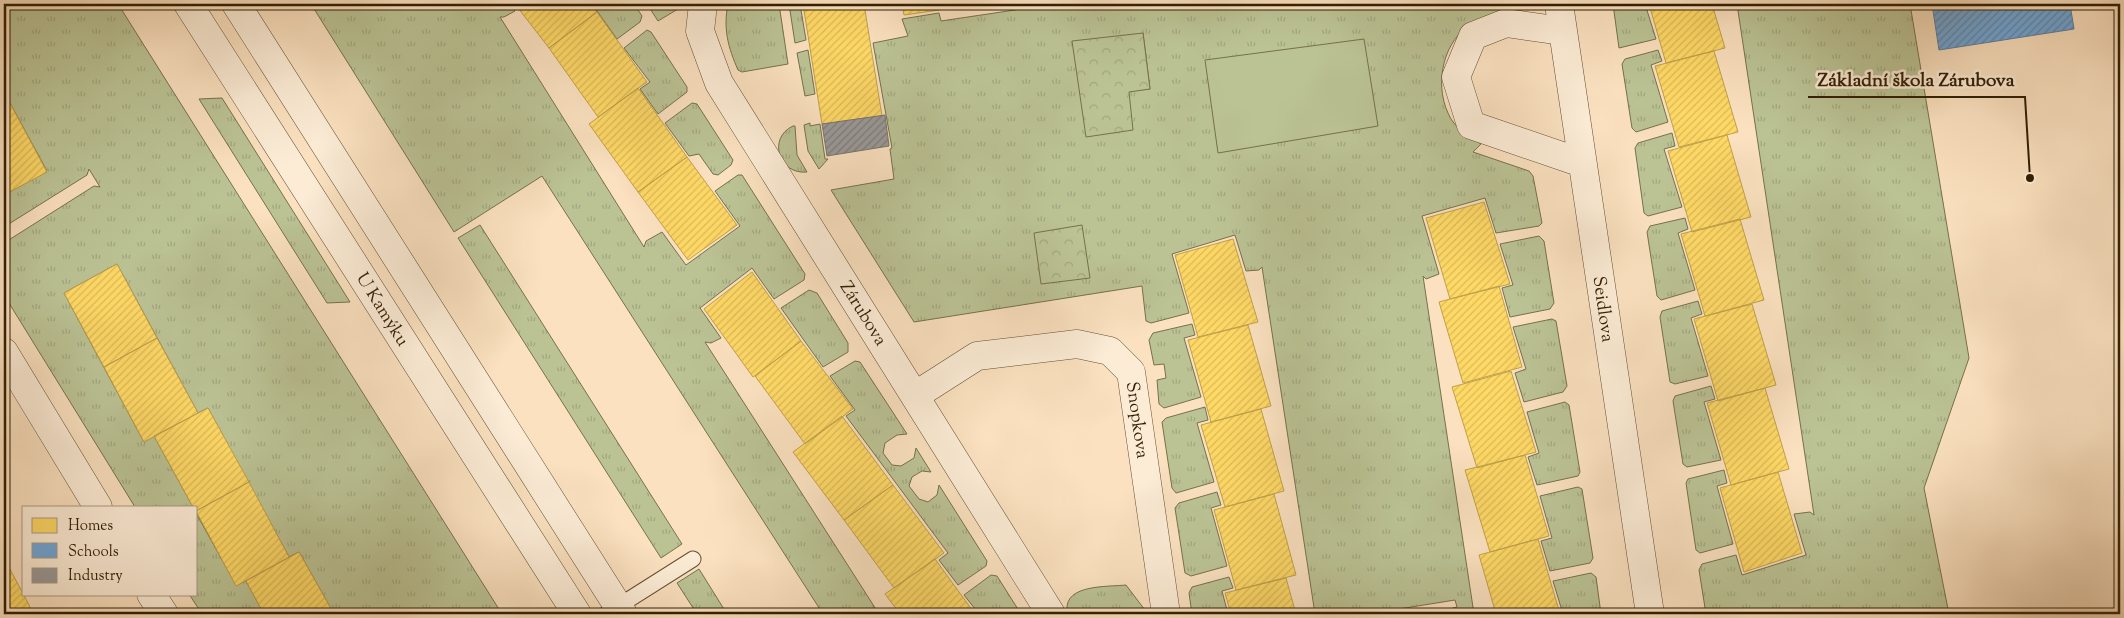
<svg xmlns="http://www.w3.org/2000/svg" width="2124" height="618" font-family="'Sorts Mill Goudy',serif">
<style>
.grass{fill:url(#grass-tufts);stroke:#76714c;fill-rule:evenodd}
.park{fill:url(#park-crowns);stroke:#76714c}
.pitch{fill:#bbc395;stroke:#76714c}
.homes{fill:url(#homes-hatch);stroke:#c1a148}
.schools{fill:url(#schools-hatch);stroke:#5c7f9b}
.industry{fill:url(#industry-hatch);stroke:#7a746c}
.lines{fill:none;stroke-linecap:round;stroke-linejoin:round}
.service-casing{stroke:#645032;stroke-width:17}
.minor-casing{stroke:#645032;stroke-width:29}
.tertiary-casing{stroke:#645032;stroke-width:29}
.service{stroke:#fcecd6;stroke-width:15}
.minor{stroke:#fcecd6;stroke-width:28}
.tertiary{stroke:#fcecd6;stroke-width:28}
.labels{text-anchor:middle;stroke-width:5;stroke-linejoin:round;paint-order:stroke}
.street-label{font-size:18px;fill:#311f03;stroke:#fcecd6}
.leader{fill:none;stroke:#311f03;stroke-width:2}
.callout-dot{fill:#311f03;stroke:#fcecd6;stroke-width:2}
.callout-label{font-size:19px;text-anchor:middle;font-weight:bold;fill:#311f03;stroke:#fcecd6;stroke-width:5;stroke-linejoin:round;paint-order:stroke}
</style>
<defs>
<pattern id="grass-tufts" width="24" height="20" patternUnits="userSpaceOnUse" patternTransform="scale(1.25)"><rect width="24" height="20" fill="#bbc395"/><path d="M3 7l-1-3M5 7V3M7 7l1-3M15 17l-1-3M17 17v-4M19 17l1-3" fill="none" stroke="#a1a77f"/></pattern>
<pattern id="park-crowns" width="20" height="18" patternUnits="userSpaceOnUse" patternTransform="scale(1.25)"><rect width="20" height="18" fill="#bbc395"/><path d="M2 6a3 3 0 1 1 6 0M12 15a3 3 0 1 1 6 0" fill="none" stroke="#a1a77f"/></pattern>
<pattern id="homes-hatch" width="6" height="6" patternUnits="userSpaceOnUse" patternTransform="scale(1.25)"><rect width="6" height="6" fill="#ffd966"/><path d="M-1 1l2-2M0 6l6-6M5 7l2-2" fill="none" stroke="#dbba57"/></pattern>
<pattern id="schools-hatch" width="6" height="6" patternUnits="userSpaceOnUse" patternTransform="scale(1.25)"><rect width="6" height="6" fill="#6fa8dc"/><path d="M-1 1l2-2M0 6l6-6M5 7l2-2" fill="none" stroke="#5c88b0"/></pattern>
<pattern id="industry-hatch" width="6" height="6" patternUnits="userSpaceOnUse" patternTransform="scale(1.25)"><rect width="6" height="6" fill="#999"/><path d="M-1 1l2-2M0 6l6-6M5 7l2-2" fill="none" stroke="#7d7c7b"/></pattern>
</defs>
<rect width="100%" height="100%" fill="#fbe1c0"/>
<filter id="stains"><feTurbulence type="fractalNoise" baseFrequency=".004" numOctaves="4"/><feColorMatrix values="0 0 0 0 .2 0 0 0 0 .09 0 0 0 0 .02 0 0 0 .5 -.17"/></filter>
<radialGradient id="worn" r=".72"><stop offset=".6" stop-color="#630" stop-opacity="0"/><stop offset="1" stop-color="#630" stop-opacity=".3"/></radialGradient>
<path class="grass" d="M4,4H118L502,614H334L299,552L289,557L208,408L198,413L117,264L64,293L144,442L154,436L193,507H135L4,295V243L94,186L100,187L89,169L87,175L4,227V195L47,171L4,92Z
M311,4H509L515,11L504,17H500L644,247L646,241L662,232L686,265L740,226L715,191L738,175H742L805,274L804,280L774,299L752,268L700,308L721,338L711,343L705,342L879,614H823L542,176L454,232Z
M592,4H634L642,16L640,22L617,39Z
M647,4H682L678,9L658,21Z
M728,4H779L788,64L742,72L738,70C728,47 723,29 728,4Z
M789,4H800L806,40L795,43Z
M1055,4H1538C1527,12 1509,10 1496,13C1489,15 1481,18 1475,22C1443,38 1434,83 1448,113C1454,128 1468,136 1481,144L1473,152L1529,171L1533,176L1542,223L1539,226L1496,233L1485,198L1422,216L1439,274L1426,279L1423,276L1474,614H1440L1442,611L1457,607L1455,600L1368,614H1315L1262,267L1259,270L1246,271L1235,235L1172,254L1189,313L1151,323L1146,321L1142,286L914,322L831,190L894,179L890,149L892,148L873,43L908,36L902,19L939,13L941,21ZM1143,33L1150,89L1129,91Z
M1613,4H1645L1656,39L1619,48Z
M1737,4H1910L1969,358L1924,488L1949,614H1706L1699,570L1702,564L1736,555L1742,575L1806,555L1794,514L1810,512L1814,515Z
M647,30L651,32L687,87V92L658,114L640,89L650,82L624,48Z
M808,50L815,94L805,96L797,53Z
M1658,50L1662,61L1651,65L1668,122L1636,132L1632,128L1622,64L1625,59Z
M222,98L350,302L327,303L199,99Z
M692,103L697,104L733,160L731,165L718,175L713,174L699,154L689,156L665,123Z
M810,123V126L820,124L825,159H828L819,169L808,151L804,125Z
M793,126H795L797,155L807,172C779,175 767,138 793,126Z
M1672,133L1675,146L1664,149L1682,207L1648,216L1644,213L1635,148L1638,143Z
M1685,218L1688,229L1678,233L1695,290L1661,300L1657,296L1647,232L1650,226Z
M480,225L682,544L661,558L458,238Z
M1539,236L1544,241L1554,303L1550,309L1510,317L1502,288L1513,285L1500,244Z
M809,290L817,293L848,343V352L823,367L781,308Z
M1698,301L1702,314L1691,318L1708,376L1675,384L1670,382L1660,317L1662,311Z
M1552,319L1556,321L1567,386L1563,392L1524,402L1515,373L1526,369L1513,327Z
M1192,324L1195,335L1184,338L1201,397L1164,408L1159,404L1157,380L1166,378L1164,364L1154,365L1149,340L1153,333Z
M855,361L860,362L907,434L897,435L885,443L883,453L892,465L901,466L914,458L916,448L931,472L922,471L912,477L909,486L919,499L928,502L937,495L939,485L987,561L986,566L958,585L939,560L948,553L846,416L855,410L830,376Z
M1711,386L1715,399L1704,402L1721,460L1687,467L1683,464L1673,401L1675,396Z
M1565,402L1569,405L1580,472L1578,476L1537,485L1528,457L1539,453L1527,412Z
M1205,407L1208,420L1197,423L1214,482L1176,493L1172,488L1162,422L1166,418Z
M1724,470L1727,483L1717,486L1733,544L1700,553L1696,550L1686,483L1688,479Z
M1578,487L1582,489L1593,558L1590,563L1550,571L1541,541L1552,538L1540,496Z
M1217,492L1221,505L1211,508L1227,566L1191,576L1185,573L1175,508L1179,503Z
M196,513L236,585L246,581L264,614H202L189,594H196Z
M699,569L727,614H697L677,583Z
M1591,573L1596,577L1601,614H1563L1553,581Z
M991,575L997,576L1021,614H979L964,595Z
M1229,577L1233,588L1222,591L1228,614H1192L1189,593L1192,587Z
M1126,585L1148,614H1070L1067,610C1065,584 1108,587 1126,585Z"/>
<path class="park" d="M1143,33L1150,89L1129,92L1133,130L1086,137L1072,41Z
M1082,225L1090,278L1041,284L1034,233Z"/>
<path class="pitch" d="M1364,39L1378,126L1218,153L1205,60Z"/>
<path class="homes" d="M515,4H590L597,12L549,48Z
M803,4H864L882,116L822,124Z
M902,4H981L904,15Z
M1649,4H1712L1725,48L1666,63Z
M597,12L647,82L598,117L549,48Z
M1714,51L1738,132L1679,147L1655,66Z
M638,88L687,157L638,192L589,124Z
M4,92L47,172L4,195Z
M1727,135L1751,217L1692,232L1668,151Z
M687,157L737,225L688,260L638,192Z
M1484,202L1510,284L1450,299L1426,218Z
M1740,219L1764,300L1705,316L1681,234Z
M1233,239L1258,322L1198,337L1175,255Z
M117,264L157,338L104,367L64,293Z
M752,272L801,341L753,377L704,309Z
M1499,286L1522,367L1463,383L1439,302Z
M1752,304L1776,385L1718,401L1694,319Z
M1248,325L1271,406L1211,422L1188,340Z
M157,338L198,413L144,442L104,367Z
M801,341L853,409L805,444L755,376Z
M1511,371L1536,452L1477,468L1452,387Z
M1765,388L1789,469L1731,485L1707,403Z
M208,408L249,482L196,511V507H193L154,436Z
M1261,409L1284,491L1225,507L1201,425Z
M842,416L893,485L844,520L793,452Z
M1525,455L1549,536L1490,552L1465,470Z
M1778,472L1802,553L1744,572L1720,488Z
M249,482L289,557L236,586L196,511Z
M893,485L944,553L894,588L844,520Z
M1274,494L1296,575L1236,590L1214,510Z
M1538,539L1560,614H1496L1479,555Z
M299,552L334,614H264L246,581Z
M4,558L28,603L33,614H4Z
M935,559L975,614H900L885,594Z
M1286,578L1296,614H1231L1225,593Z"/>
<path class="schools" d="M1932,4H2070L2074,29L1939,50Z"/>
<path class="industry" d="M885,115L889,146L827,156L822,124Z"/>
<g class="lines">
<defs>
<path id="service" d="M606,614L693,559"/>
<path id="minor" d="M703,4L700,31L719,83L1051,614
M1559,4L1650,614
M1562,31L1506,23L1473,36L1456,77L1471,125L1582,163
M4,352L98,507
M916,395L977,356L1077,344L1110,351L1131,372L1166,614
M151,594L164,614"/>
<path id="tertiary" d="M188,4L577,614
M236,4L623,614"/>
</defs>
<use href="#service" class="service-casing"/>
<use href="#minor" class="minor-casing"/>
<use href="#tertiary" class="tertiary-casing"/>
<use href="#service" class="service"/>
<use href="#minor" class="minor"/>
<use href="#tertiary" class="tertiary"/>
</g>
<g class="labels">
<g class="street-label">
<text transform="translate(383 309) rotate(58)" y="6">U Kamýku</text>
<text transform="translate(1604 309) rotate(82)" y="6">Seidlova</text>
<text transform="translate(864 313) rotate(58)" y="6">Zárubova</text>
<text transform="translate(1138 420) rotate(82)" y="6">Snopkova</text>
</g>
</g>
<path class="leader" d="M2030 178L2025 97H1808"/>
<circle class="callout-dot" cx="2030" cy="178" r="5"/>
<g class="callout-label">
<text x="1916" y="86">Základní škola Zárubova</text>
</g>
<rect width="2124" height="618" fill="none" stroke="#fbe1c0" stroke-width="20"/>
<rect x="5" y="5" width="2114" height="608" fill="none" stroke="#311f03" stroke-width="2.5"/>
<rect x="10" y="10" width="2104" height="598" fill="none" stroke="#311f03"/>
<rect x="22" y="506" width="175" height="90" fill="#fcecd6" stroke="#ab9a82"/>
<rect x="32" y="518" width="25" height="15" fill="#ffd966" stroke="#ab9a82"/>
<text x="68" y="530" font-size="15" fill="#311f03">Homes</text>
<rect x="32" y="543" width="25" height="15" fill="#6fa8dc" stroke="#ab9a82"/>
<text x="68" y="556" font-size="15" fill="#311f03">Schools</text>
<rect x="32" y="568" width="25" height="15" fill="#999999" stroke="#ab9a82"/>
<text x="68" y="580" font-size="15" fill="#311f03">Industry</text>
<rect width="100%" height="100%" filter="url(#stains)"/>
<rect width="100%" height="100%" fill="url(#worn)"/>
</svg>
